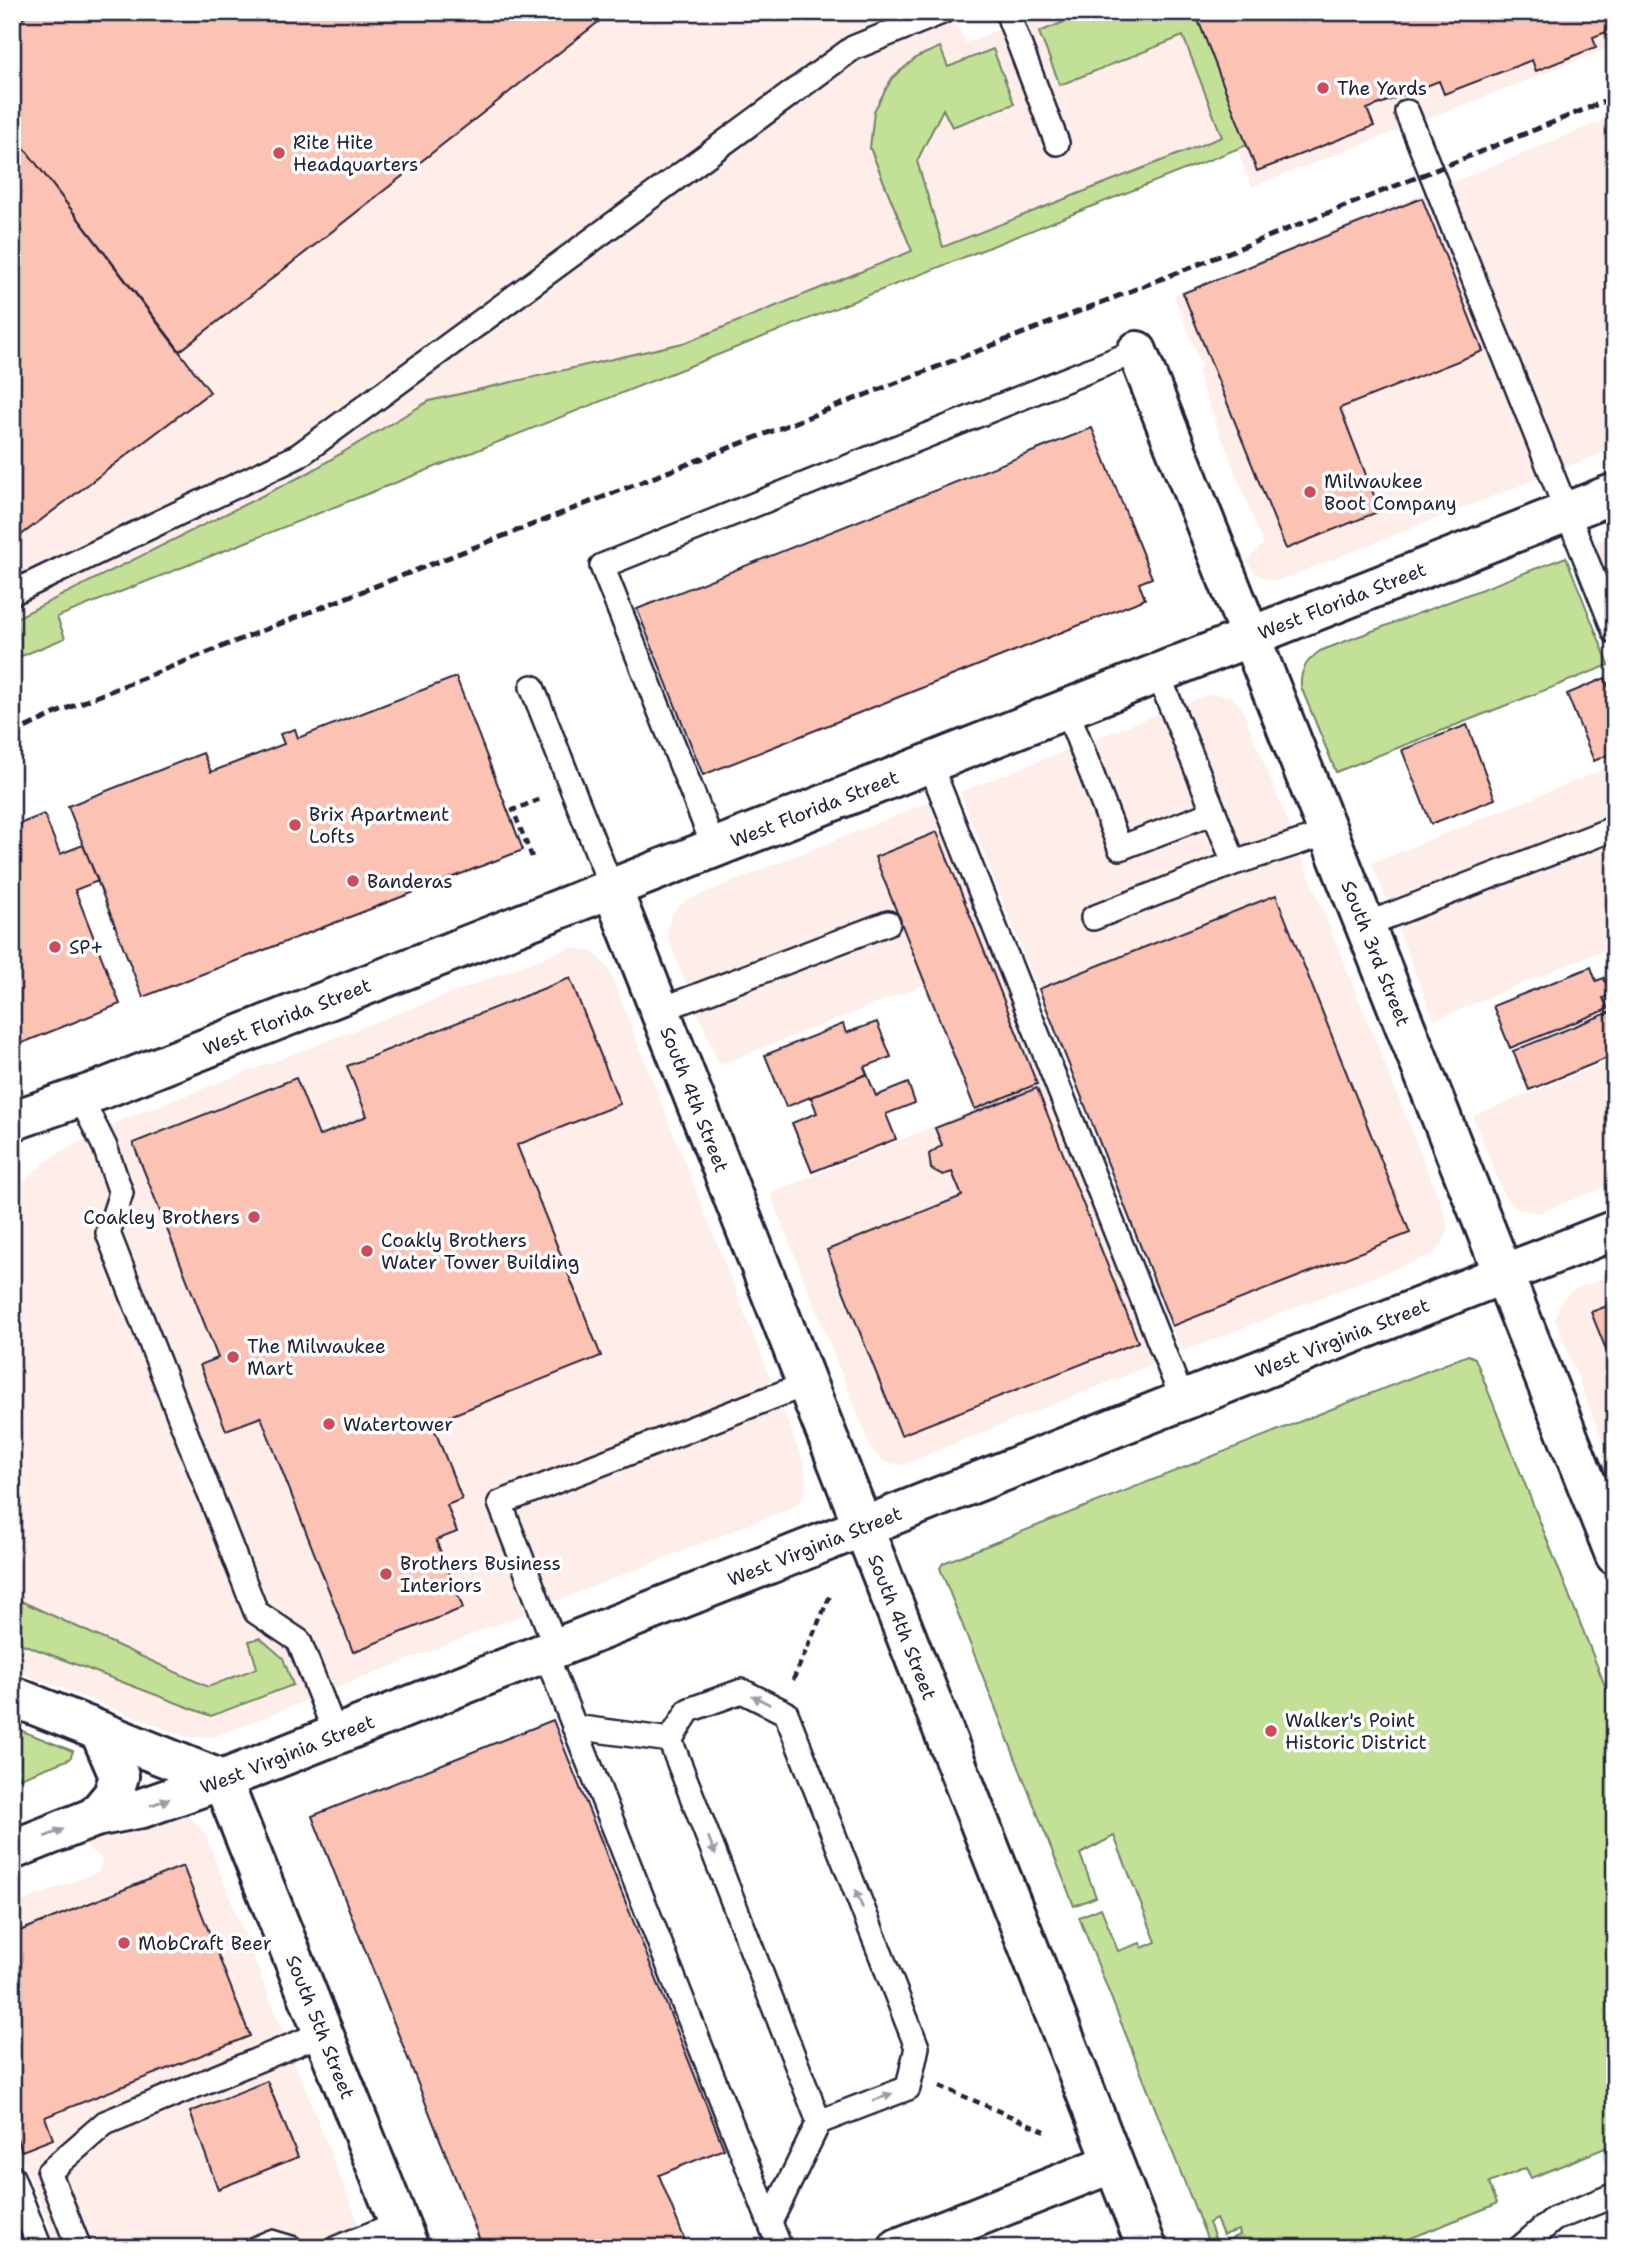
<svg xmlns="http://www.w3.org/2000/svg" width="1627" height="2260" font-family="'Shantell Sans',sans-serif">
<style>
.built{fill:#feede8}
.green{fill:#c3e097;stroke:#728169;stroke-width:2}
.building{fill:#fcc2b4;stroke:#22223b;stroke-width:2}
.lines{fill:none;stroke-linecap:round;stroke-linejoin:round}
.service-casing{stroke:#22223b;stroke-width:28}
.minor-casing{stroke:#22223b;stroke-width:44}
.tertiary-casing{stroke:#22223b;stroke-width:44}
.path{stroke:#22223b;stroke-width:4.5;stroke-dasharray:7 5;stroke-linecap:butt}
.service{stroke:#fff;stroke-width:23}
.minor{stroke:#fff;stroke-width:38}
.tertiary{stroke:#fff;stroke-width:38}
.rail{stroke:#22223b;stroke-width:5;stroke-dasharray:10 5;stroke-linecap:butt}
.oneway{fill:#9c9ca7}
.poi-dot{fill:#d1495b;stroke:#fff;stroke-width:2.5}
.labels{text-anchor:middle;stroke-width:7;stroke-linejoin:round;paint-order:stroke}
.poi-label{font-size:19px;fill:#22223b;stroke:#fff;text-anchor:start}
.street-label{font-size:19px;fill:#22223b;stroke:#fff}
</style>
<rect width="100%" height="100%" fill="#fff"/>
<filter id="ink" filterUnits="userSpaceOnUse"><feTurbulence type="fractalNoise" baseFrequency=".0143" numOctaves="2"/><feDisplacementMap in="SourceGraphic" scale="14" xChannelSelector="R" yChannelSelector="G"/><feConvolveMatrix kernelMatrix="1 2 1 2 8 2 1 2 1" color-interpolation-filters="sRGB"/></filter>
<g filter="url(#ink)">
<path class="built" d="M12,12H952L965,43L1043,12H1615V46L1252,187L1237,149L57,617L65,638L12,660Z
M1615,116V448L1280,580H1271L1255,574L1247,561L1263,544L1197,373L1201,364L1174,295Z
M1615,535V596L1594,543Z
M1215,694L1232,697L1241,706L1445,1214L1448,1229L1443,1244L1433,1254L1181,1352L960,792L1204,696Z
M1615,765V945L1434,1020L1372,863Z
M929,802L1154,1364L901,1465L882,1461L872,1450L770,1193L973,1110L923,985L719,1065L668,938V927L672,913L685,901Z
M571,947L593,952L608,968L804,1464L806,1489L800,1501L788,1509L214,1737H187L12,1669V1194L32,1173L56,1154L122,1120Z
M1615,1059V1183L1538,1213L1518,1209L1510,1204L1504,1195L1473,1116Z
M1615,1274V1473L1555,1319L1561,1301L1573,1290Z
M182,1813L198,1824L205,1834L368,2248H59L12,2132V1905L98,1872L103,1859L83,1845L136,1824Z"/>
<path class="green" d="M1089,12H1195L1247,145L57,617L65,638L12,660V620L308,473L429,401L687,342L912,251L870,148L874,111L892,78L917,57L940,47L948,67L993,49L1014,104L952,127L943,109L917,161L943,247L1222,137L1183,36L1060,85L1039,32Z
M1566,557L1609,665L1336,772L1301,687C1300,670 1306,661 1320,651Z
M1468,1355L1475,1358L1615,1711V2144L1531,2178L1526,2168L1489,2183L1497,2203L1494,2205L1386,2248H1227L1225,2241L1240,2235L1239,2230L1223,2235L1216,2219L1209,2223L1215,2238L1208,2241L1079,1917L1101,1908L1118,1951L1140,1943L1142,1948L1156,1942L1114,1836L1080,1854L1096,1897L1074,1906L940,1568L943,1563Z
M12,1597L208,1687L257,1668L249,1641L260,1638L283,1658L293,1685L211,1716L12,1640Z
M12,1727L73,1751L70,1759L12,1781Z"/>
<path class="building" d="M31,12H611L180,351L12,132V27Z
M1195,12H1615V41L1611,43L1606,32L1593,37L1596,47L1536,71L1532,60L1444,94L1439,81L1367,109L1374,126L1257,171Z
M12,132L210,392L12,542Z
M1422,198L1483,351L1340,408L1380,511L1286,549L1183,293Z
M1092,428L1152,578L1139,583L1145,599L703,775L637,609Z
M1615,565V594L1605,569Z
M456,677L523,850L143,997L68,806L203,753L211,772L284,744L280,734L295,729L298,738Z
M1605,678L1615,702V752L1594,761L1567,694Z
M1467,725L1495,799L1431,824L1402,750Z
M44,814L60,854L83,845L98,881L75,890L120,1004L12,1047V827Z
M937,832L1037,1084L975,1109L875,857Z
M1276,895L1410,1233L1172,1326L1039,989Z
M1591,967L1596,981L1604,978L1610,995L1603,998L1608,1009L1510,1048L1493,1006Z
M570,978L620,1104L517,1145L601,1356L432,1423L462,1499L447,1505L457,1532L436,1540L463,1608L353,1652L261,1417L226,1430L200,1365L218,1358L133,1143L296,1078L319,1136L367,1116L347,1066Z
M1615,1010V1055L1529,1090L1513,1051Z
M877,1022L891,1057L864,1067L867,1074L786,1107L765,1055L843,1024L846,1033Z
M867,1074L876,1096L908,1083L915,1103L886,1114L896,1139L812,1172L792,1123L817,1113L811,1097Z
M1037,1088L1138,1342L901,1435L827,1250L962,1196L952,1172L943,1175L931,1169L929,1154L942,1145L935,1128Z
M1615,1303V1372L1591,1312Z
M553,1720L724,2149L659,2175L688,2248H483L312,1816Z
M183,1866L250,2036L45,2117L53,2139L22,2151L12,2126V1934Z
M267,2081L298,2157L218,2189L190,2112Z"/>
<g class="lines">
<defs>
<path id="service" d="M1007,12L1057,143
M1407,112L1615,632
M12,593L298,456L853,48L942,12
M1158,674L1214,812
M532,687L612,889
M1067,710L1120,848L1214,812L1234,863
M930,764L1183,1401
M714,847L602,566L1137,351
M1093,918L1234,863L1328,833
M1365,925L1615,828
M660,1010L888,923
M80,1097L105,1147L121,1193L108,1233L256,1612L299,1641L336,1735
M556,1648L500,1503L806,1384
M545,1652L780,2248
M574,1727L670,1740
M12,2177L40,2248
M770,2222L819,2122L908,2088L917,2047L786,1713L742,1691L689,1710L670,1740L819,2122
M79,2248L49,2172L105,2123L323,2033
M257,2248L271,2242L291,2248
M337,2248L399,2223
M1520,2248L1554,2219L1615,2195"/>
<g id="minor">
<path id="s1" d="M1137,351L1615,1555"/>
<path id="s2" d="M612,889L1147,2248"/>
<path id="s3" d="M12,1121L100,1090L1615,493"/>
<path id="s4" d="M12,1850L95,1817L142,1808L222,1780L1615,1230"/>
<path d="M898,2248L1113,2163"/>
</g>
<g id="tertiary">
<path id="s5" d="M12,1696L222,1780L409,2248"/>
<path d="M95,1817L113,1795L119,1776L100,1732"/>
</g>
</defs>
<use href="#service" class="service-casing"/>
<use href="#minor" class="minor-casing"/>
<use href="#tertiary" class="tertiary-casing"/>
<path class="path" d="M532,857L513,810L543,798
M793,1680L830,1596
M940,2086L1045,2131"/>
<use href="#service" class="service"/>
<use href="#minor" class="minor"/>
<use href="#tertiary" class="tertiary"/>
<path class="rail" d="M12,734L63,710C579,503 1100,308 1615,97"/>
</g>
<defs><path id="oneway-solid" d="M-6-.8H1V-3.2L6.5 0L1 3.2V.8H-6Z" transform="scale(1.75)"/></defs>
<g class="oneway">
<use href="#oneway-solid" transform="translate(761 1700) rotate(-153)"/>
<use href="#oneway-solid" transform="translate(160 1802) rotate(-19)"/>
<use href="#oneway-solid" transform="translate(54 1833) rotate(-22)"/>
<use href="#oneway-solid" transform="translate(712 1846) rotate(69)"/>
<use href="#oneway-solid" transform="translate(859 1899) rotate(-111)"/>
<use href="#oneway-solid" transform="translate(883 2097) rotate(-21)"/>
</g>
</g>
<g class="poi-dot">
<circle cx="1323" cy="88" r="7"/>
<circle cx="279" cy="153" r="7"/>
<circle cx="1310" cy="492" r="7"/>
<circle cx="295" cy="825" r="7"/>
<circle cx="353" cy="881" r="7"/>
<circle cx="55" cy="947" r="7"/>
<circle cx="254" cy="1217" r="7"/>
<circle cx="367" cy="1251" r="7"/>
<circle cx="233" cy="1357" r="7"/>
<circle cx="329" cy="1424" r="7"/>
<circle cx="386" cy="1574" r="7"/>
<circle cx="1271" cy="1731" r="7"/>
<circle cx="124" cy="1943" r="7"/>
</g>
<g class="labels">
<g class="poi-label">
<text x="1337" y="95">The Yards</text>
<text x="293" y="149">Rite Hite<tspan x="293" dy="22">Headquarters</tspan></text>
<text x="1324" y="488">Milwaukee<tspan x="1324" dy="22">Boot Company</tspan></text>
<text x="309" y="821">Brix Apartment<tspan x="309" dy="22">Lofts</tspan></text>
<text x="367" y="888">Banderas</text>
<text x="69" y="954">SP+</text>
<text x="240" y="1224" text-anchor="end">Coakley Brothers</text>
<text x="381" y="1247">Coakly Brothers<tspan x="381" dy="22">Water Tower Building</tspan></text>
<text x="247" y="1353">The Milwaukee<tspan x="247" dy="22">Mart</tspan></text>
<text x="343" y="1431">Watertower</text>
<text x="400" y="1570">Brothers Business<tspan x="400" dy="22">Interiors</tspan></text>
<text x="1285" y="1727">Walker's Point<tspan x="1285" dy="22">Historic District</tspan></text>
<text x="138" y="1950">MobCraft Beer</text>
</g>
<g class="street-label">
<text dy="7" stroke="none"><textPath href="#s3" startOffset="1428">West Florida Street</textPath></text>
<text dy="7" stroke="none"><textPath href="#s3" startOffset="861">West Florida Street</textPath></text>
<text dy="7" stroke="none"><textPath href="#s1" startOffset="648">South 3rd Street</textPath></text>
<text dy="7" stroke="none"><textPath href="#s3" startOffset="294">West Florida Street</textPath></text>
<text dy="7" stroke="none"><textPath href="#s2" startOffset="226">South 4th Street</textPath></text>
<text dy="7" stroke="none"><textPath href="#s4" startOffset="1426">West Virginia Street</textPath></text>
<text dy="7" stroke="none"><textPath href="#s4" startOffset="859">West Virginia Street</textPath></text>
<text dy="7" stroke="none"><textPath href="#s2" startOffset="793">South 4th Street</textPath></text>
<text dy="7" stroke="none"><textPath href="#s4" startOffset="292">West Virginia Street</textPath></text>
<text dy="7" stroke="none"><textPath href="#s5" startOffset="492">South 5th Street</textPath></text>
</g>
</g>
<rect width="1627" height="2260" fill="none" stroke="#fff" stroke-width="42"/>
<rect x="21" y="21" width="1585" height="2218" fill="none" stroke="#22223b" stroke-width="2.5" filter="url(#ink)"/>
</svg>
